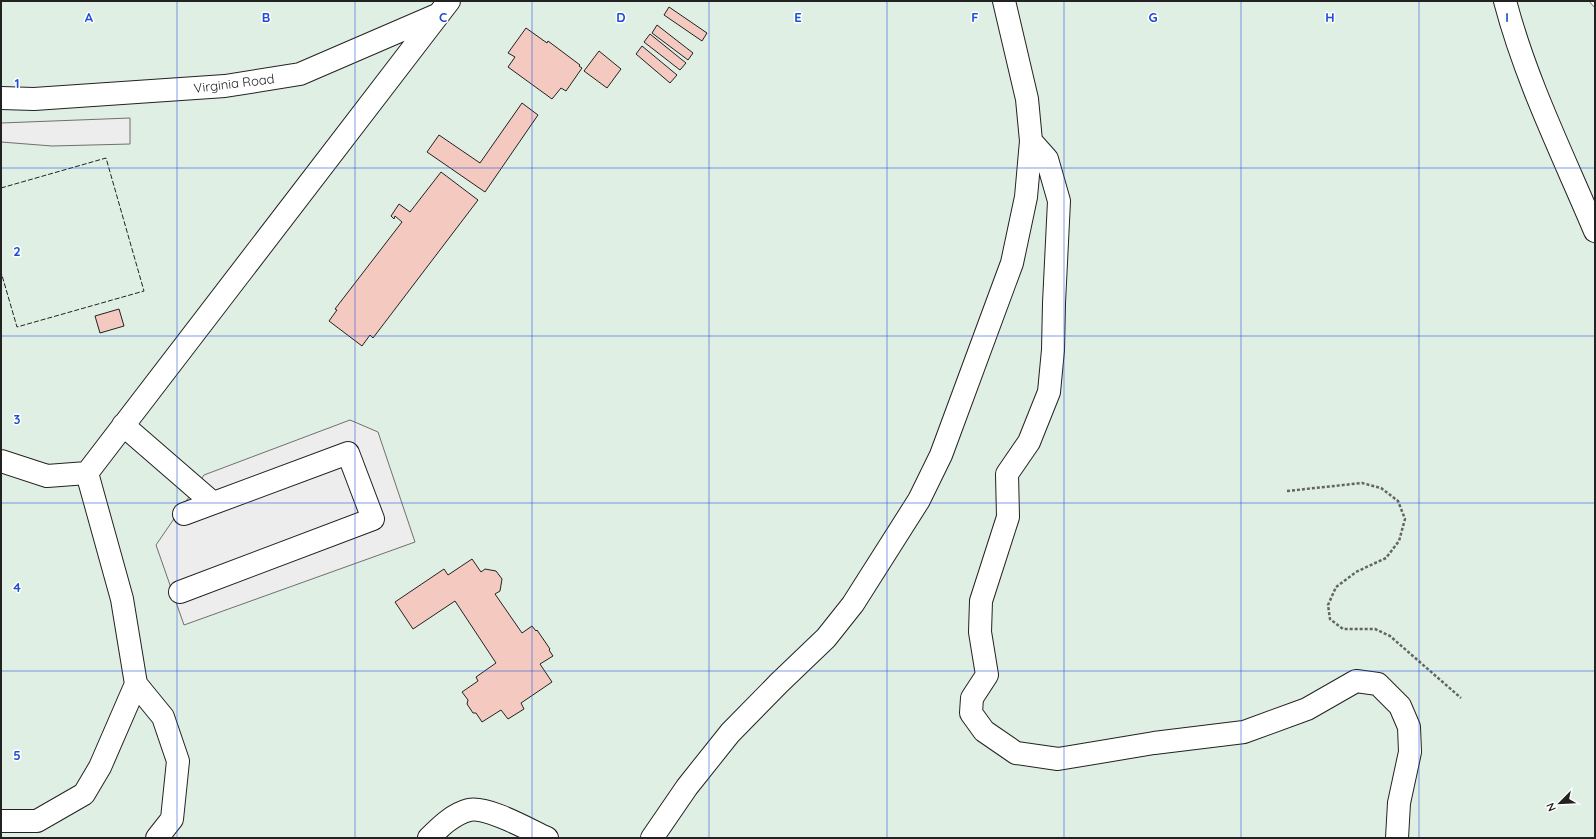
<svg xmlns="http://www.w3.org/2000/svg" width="1596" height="839" font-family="Quicksand,sans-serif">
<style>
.green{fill:#e0efe3;stroke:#6f6f6f}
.parking{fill:#ededed;stroke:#6f6f6f}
.building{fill:#f3c9c0;stroke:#222}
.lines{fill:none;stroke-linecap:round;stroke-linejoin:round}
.minor-casing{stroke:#222;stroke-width:24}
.path{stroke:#646464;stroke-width:2.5;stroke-dasharray:3 2;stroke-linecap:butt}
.minor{stroke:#fff;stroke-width:22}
.fence{stroke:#222;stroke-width:1;stroke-dasharray:5 2;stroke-linecap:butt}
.grid{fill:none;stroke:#1d4ed8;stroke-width:1;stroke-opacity:0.55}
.labels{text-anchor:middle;stroke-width:3;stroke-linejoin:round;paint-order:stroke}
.street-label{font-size:13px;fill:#222;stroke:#fff}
.grid-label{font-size:13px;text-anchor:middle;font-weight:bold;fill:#1d4ed8;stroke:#fff;stroke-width:3;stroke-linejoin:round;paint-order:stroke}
</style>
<rect width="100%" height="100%" fill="#fff"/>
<path class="green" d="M1,1H1589L1595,8V838H1Z"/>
<path class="parking" d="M130,118V144L52,146L1,142V123Z
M350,420L378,432L415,542L184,625L156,545L204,475Z"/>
<path class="building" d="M669,7L707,33L702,41L664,15Z
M657,25L693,53L688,60L652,33Z
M526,28L547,43L548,41L580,65L579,66L582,68L566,91L561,88L552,99L508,67L515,57L508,53Z
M650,34L686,63L680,70L644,42Z
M642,46L677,75L670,83L636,54Z
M599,51L621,69L607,88L584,71Z
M522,103L538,115L485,192L427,152L439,135L480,163Z
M441,172L478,200L373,338L370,335L362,346L329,321L337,310L335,309L402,222L395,216L394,219L391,216L399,204L410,212Z
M119,309L124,326L100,333L95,316Z
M472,559L481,572L485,569L496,571L502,579L500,591L495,594L522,633L532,626L536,631L537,630L550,649L549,650L553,656L540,664L552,682L521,703L524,709L508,719L501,710L482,722L476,713H473L467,704L468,700L462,692L478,681L476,677L496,663L455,601L413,629L395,602L444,569L448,575Z"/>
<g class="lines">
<defs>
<path id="minor" d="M1505,1C1526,81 1563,155 1595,231
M1,98L34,99L225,86L300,74L439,14L449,1
M1031,141L1047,159L1059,201L1054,303L1053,350L1049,392L1029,442L1007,474L1008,517L981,601L980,632L987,675L972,698L971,713L984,731L1016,753L1058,759L1154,743L1244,732L1307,709L1356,681L1378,684L1400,706L1409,727L1410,752L1399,803L1397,838
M123,425L213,503
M1,461L47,476L87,473L439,14
M180,592L373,519L348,453L184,514
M136,684L163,717L178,761L172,819L157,838
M1,821H37L84,794L100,767L136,684L122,599L87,473
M429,838C440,827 453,814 469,810C488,806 529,830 547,838
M652,838L687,787L730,733L779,683L826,638L853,604L919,500L941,455L1012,263L1026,197L1031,141L1027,99L1004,1"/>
</defs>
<use href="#minor" class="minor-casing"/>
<path class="path" d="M1287,491L1362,483L1381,488L1398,501L1405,519L1399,541L1386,558L1356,572L1336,587L1328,605L1330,619L1343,629H1375L1390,636L1461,698"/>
<use href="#minor" class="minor"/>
<path class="fence" d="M1,188L106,158L144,291L17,327L1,272"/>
</g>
<path class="grid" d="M177,1V838M355,1V838M532,1V838M709,1V838M887,1V838M1064,1V838M1241,1V838M1419,1V838M1,168H1595M1,336H1595M1,503H1595M1,671H1595"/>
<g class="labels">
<g class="street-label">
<text transform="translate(234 83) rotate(-7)" y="5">Virginia Road</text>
</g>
</g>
<g class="grid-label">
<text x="89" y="22">A</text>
<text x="266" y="22">B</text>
<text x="443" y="22">C</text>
<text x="621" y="22">D</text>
<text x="798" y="22">E</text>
<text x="975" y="22">F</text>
<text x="1153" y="22">G</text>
<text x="1330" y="22">H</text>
<text x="1507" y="22">I</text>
<text x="17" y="88">1</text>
<text x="17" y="256">2</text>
<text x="17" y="424">3</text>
<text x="17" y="592">4</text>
<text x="17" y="760">5</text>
</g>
<rect width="1596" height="839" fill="none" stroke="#222222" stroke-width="4"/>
<g transform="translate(1560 803) rotate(246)" stroke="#ffffff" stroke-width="3" paint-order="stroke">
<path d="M0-3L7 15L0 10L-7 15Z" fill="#222222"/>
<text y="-6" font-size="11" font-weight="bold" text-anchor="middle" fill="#222222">N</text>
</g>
</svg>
